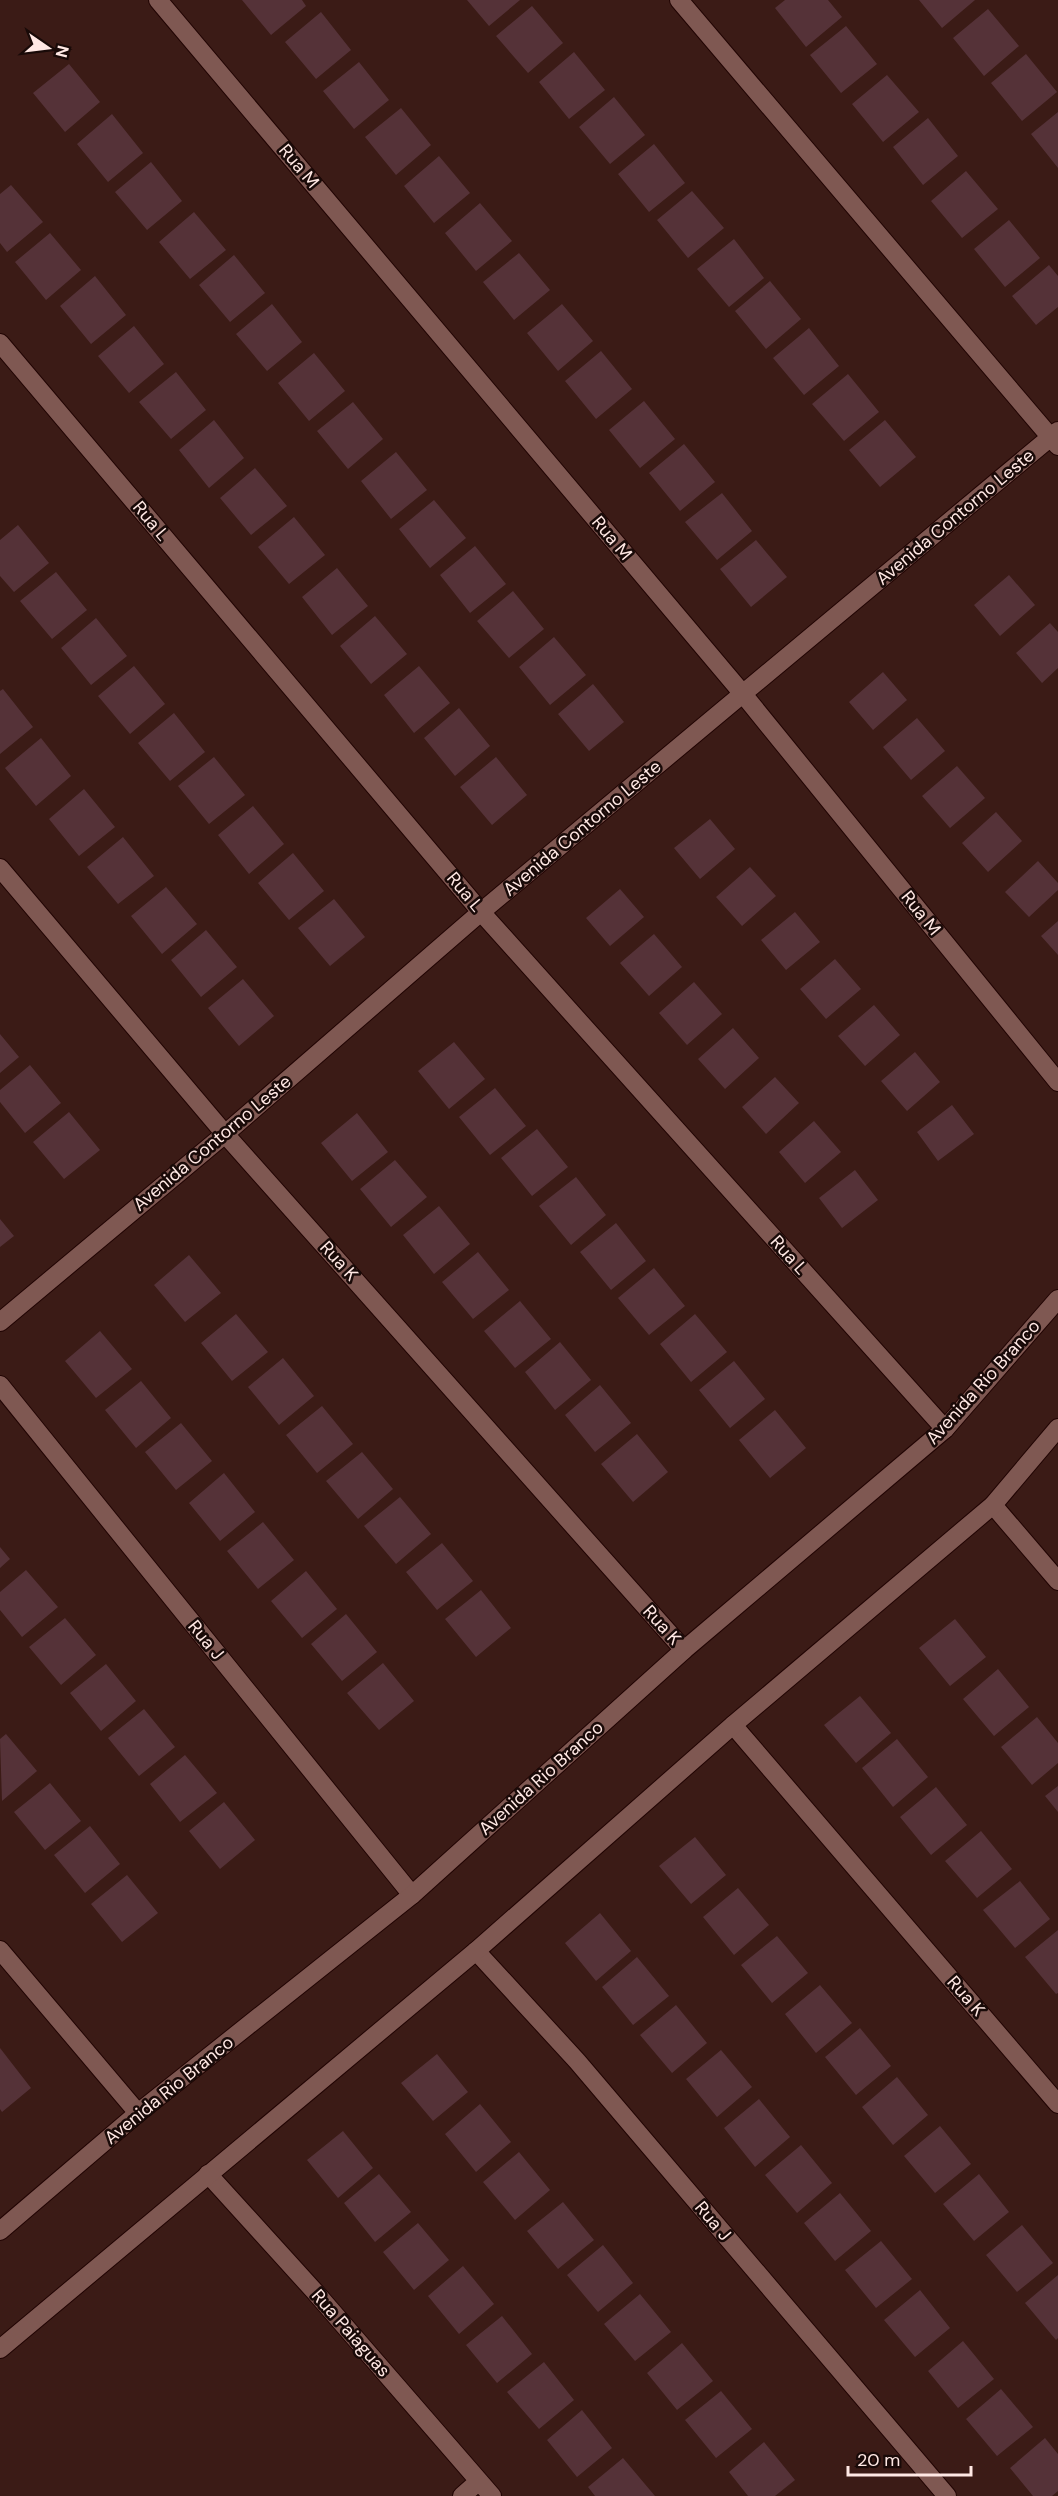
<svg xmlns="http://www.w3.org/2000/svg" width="1058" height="2496" font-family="'DM Sans',sans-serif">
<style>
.building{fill:#553238}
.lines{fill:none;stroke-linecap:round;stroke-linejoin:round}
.street-casing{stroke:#210403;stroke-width:20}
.secondary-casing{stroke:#210403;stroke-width:20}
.street{stroke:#7f5852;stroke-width:18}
.secondary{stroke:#7f5852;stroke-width:18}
.labels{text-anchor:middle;stroke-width:5;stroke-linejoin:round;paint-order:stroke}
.street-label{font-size:18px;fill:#ffe8e4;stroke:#190a08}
</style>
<rect width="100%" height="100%" fill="#3b1b16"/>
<path class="building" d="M242,0H302L306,6L271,35Z
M467,0H520L489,26Z
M785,0H828L842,17L806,47L775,8Z
M919,0H975L942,28Z
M532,6L563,43L528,73L496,36Z
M988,9L1019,46L984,76L953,38Z
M321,12L351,50L316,79L285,42Z
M846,26L877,64L841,93L810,55Z
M574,52L605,90L569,119L539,82Z
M1026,54L1057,92L1022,121L991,83Z
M359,62L389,100L354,129L323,91Z
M69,64L100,102L65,132L33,93Z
M887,75L919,112L883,142L852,104Z
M614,97L645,135L610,164L579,127Z
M401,108L431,145L396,175L365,137Z
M1058,112V168L1031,134Z
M112,114L143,153L108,182L77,144Z
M928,118L958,156L923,185L893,147Z
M654,144L685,183L649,212L618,174Z
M439,156L470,193L434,223L404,186Z
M151,162L182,201L147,230L115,192Z
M966,171L998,209L962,238L931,201Z
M11,185L43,222L7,252L0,243V194Z
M692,191L724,228L688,258L657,220Z
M480,203L512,241L476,271L445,233Z
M194,212L226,250L190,279L159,242Z
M1009,220L1040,258L1005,287L974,249Z
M50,233L81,270L46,300L15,262Z
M734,239L764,278L729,307L697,269Z
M519,253L550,290L514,320L483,282Z
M234,255L265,293L230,322L199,285Z
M1049,265L1058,276V307L1036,325L1012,296Z
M95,276L126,315L91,344L60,306Z
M770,281L801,319L766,349L735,311Z
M272,304L302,342L267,371L236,334Z
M562,304L593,341L558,371L527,333Z
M134,326L164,364L129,393L98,356Z
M809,328L839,366L804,395L773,358Z
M601,351L632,389L596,419L565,381Z
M314,353L345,391L309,421L278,383Z
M176,372L206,410L171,439L139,402Z
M848,374L879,412L844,441L812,404Z
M644,401L675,439L640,468L609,430Z
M353,402L383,439L348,469L317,431Z
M214,420L244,458L209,488L179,450Z
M885,420L916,457L880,487L849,450Z
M684,444L715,482L680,511L649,473Z
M396,452L427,490L391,519L361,481Z
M255,468L287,506L251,535L220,498Z
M722,493L752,531L717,560L685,522Z
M434,500L466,538L430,568L399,529Z
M294,517L325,555L289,584L258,547Z
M18,525L49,563L14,592L0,576V540Z
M756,540L787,577L751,607L720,569Z
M475,546L506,584L470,613L440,575Z
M337,568L368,606L332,635L302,597Z
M56,572L87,610L52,639L20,601Z
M1009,575L1035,605L1000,636L974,605Z
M513,591L544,629L509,658L477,621Z
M375,616L407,654L371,684L340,646Z
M96,618L127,656L91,685L61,648Z
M1050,623L1058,632V668L1042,683L1016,653Z
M554,637L586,675L550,705L519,667Z
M134,666L165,704L130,734L98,696Z
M419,666L450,703L414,733L384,695Z
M883,672L907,700L873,730L849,702Z
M593,684L624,722L589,751L558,714Z
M3,689L33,727L0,754V691Z
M459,708L490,746L455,776L424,738Z
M174,713L205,752L170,781L138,743Z
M917,718L945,751L911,780L883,747Z
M41,738L71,776L36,806L5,768Z
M214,757L245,795L209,824L178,786Z
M496,757L527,795L492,825L460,787Z
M957,766L985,798L950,828L922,796Z
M84,789L115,827L79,856L49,819Z
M253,806L284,844L249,874L218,835Z
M996,812L1022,841L988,872L962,843Z
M710,819L735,849L700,879L674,848Z
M123,837L154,876L118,904L87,867Z
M293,853L324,891L289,920L258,883Z
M1038,861L1058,883V890L1029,917L1005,892Z
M750,867L776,896L742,926L716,897Z
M166,887L197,924L162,954L131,916Z
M620,889L644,917L610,946L586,918Z
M334,899L365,937L330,966L298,928Z
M795,912L820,942L786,970L761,940Z
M1058,921V955L1041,936Z
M206,930L237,967L201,997L171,960Z
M654,934L682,967L649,996L620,963Z
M835,959L861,989L826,1019L800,989Z
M243,979L274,1016L239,1046L208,1008Z
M694,982L722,1014L687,1045L659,1013Z
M874,1005L900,1035L865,1066L838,1036Z
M733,1028L759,1058L725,1089L698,1059Z
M0,1034L19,1057L0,1073Z
M454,1042L485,1079L449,1109L418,1071Z
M915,1052L940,1082L907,1111L881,1081Z
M30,1065L61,1103L25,1133L0,1102V1090Z
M775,1077L799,1103L766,1134L742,1107Z
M495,1088L526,1126L490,1155L459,1117Z
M952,1105L974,1134L938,1161L917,1132Z
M69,1112L100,1150L64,1179L33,1142Z
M357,1113L388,1152L352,1181L321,1143Z
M814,1121L841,1152L805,1183L779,1152Z
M537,1129L568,1167L532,1196L501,1158Z
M395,1160L427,1197L391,1227L360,1189Z
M855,1170L878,1200L842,1228L819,1198Z
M576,1177L606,1215L571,1245L539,1206Z
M439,1206L470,1244L434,1274L403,1235Z
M0,1219L14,1236L0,1247Z
M616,1223L646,1261L611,1290L580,1252Z
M478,1252L509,1290L473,1319L442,1282Z
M189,1255L221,1293L185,1322L154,1285Z
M654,1268L685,1306L649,1335L618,1298Z
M520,1301L551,1339L515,1368L484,1331Z
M236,1314L268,1352L232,1381L201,1343Z
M695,1314L727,1352L691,1382L660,1344Z
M100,1331L132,1369L96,1398L65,1361Z
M560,1342L591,1380L555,1410L525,1372Z
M283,1358L314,1396L279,1425L248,1387Z
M734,1361L765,1399L730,1428L699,1390Z
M141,1381L171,1418L136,1448L105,1410Z
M600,1385L631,1423L595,1452L565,1415Z
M322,1406L353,1444L317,1473L286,1435Z
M775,1410L806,1448L770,1478L739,1440Z
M181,1423L212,1461L176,1490L145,1452Z
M637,1434L668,1472L633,1502L601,1464Z
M362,1452L393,1489L358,1519L326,1481Z
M224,1473L255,1512L220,1541L189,1503Z
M400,1497L431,1534L396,1564L364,1526Z
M263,1522L294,1560L258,1589L227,1551Z
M442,1543L473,1581L437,1610L406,1572Z
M0,1547L10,1559L0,1568Z
M26,1570L58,1607L22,1637L0,1610V1592Z
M306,1571L337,1609L302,1638L271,1601Z
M481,1590L511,1628L476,1657L445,1619Z
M346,1614L377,1652L342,1681L311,1644Z
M65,1618L96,1655L61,1685L29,1647Z
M955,1619L986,1657L950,1686L919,1648Z
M383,1663L414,1701L379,1730L347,1693Z
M106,1664L136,1701L101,1731L70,1693Z
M998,1669L1029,1707L994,1736L963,1699Z
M860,1696L891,1733L856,1763L824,1725Z
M144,1709L175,1747L139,1776L108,1738Z
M1037,1717L1058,1743V1763L1032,1785L1001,1747Z
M6,1734L37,1771L2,1801L0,1739Z
M897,1739L928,1777L893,1807L862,1768Z
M185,1755L217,1793L180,1822L150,1784Z
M50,1783L81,1821L45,1850L14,1812Z
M1058,1786V1812L1045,1796Z
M936,1787L967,1825L931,1855L900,1817Z
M224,1802L255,1840L220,1869L189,1831Z
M90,1826L120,1864L85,1893L54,1855Z
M981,1831L1012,1869L977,1898L945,1861Z
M695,1837L726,1875L691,1904L659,1866Z
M127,1875L158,1913L122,1942L91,1904Z
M1020,1881L1050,1919L1015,1948L983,1910Z
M738,1888L769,1925L734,1955L703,1917Z
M600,1913L631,1951L596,1981L565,1943Z
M1058,1930V1993L1056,1994L1025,1957Z
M777,1936L808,1973L772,2003L741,1965Z
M637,1957L669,1996L633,2025L602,1987Z
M820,1985L852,2023L816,2053L785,2014Z
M676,2005L707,2043L672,2073L640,2035Z
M860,2028L891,2066L856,2095L825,2057Z
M0,2048L31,2088L2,2112L0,2109Z
M721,2050L752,2087L717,2117L686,2079Z
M437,2054L468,2092L433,2121L401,2083Z
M897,2077L928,2115L893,2145L862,2107Z
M759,2099L790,2137L755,2167L724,2128Z
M480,2104L511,2142L476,2172L445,2134Z
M940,2126L971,2164L935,2193L904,2156Z
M343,2131L373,2168L338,2198L307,2160Z
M801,2145L832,2183L797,2213L765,2175Z
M519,2152L550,2190L515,2220L483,2182Z
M379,2174L411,2212L375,2242L344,2203Z
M979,2174L1009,2212L974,2241L943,2204Z
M840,2193L871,2231L835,2261L804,2223Z
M563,2202L594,2240L558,2269L527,2231Z
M418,2223L449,2260L414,2290L383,2252Z
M1022,2225L1053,2263L1017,2292L986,2255Z
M881,2241L912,2279L876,2308L845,2270Z
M603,2245L633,2283L598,2312L567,2275Z
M463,2266L494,2304L459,2334L428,2296Z
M1058,2275V2338L1056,2340L1025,2303Z
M920,2290L950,2328L915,2357L884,2320Z
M640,2294L671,2332L635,2361L604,2324Z
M502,2316L532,2354L497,2383L466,2345Z
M963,2341L994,2379L958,2408L928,2371Z
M682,2343L713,2381L677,2410L647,2373Z
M544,2362L574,2400L539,2429L507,2392Z
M1001,2389L1033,2427L997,2456L966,2419Z
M721,2391L752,2429L716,2458L685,2420Z
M582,2410L612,2448L577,2477L547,2440Z
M1045,2438L1058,2454V2491L1052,2496H1033L1010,2468Z
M764,2442L795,2480L775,2496H748L729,2472Z
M623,2458L655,2496H595L588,2487Z"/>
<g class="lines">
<defs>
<path id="street" d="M158,0L743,694L1058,1082
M679,0L1058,446
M0,343L481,912L945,1429
M0,868L225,1134L684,1650
M0,1322L225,1134L481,912L1058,431
M0,1385L412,1895
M993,1505L1058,1581
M733,1725L1058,2104
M0,1950L138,2113
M476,1951L577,2061L947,2496
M208,2174L316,2293L492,2496
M462,2496L479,2481"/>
<path id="secondary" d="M0,2231L138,2113L412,1895L684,1650L945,1429L1058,1299
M0,2349L476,1951L733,1725L993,1505L1058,1428"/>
</defs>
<use href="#street" class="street-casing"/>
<use href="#secondary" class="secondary-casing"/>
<use href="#street" class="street"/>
<use href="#secondary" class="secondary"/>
</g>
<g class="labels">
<g class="street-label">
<text transform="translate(299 166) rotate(50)" y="6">Rua M</text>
<text transform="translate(955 517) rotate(-40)" y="6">Avenida Contorno Leste</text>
<text transform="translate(151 521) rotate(50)" y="6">Rua L</text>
<text transform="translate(612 538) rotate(50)" y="6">Rua M</text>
<text transform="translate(582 828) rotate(-40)" y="6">Avenida Contorno Leste</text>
<text transform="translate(465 892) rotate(50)" y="6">Rua L</text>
<text transform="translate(921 913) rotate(51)" y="6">Rua M</text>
<text transform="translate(212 1143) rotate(-40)" y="6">Avenida Contorno Leste</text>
<text transform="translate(789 1255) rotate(48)" y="6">Rua L</text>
<text transform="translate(339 1261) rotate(48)" y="6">Rua K</text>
<text transform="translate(983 1382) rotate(-48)" y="6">Avenida Rio Branco</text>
<text transform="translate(662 1625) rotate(48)" y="6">Rua K</text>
<text transform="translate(206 1640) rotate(51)" y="6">Rua J</text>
<text transform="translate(541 1778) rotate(-42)" y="6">Avenida Rio Branco</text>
<text transform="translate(966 1996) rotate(49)" y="6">Rua K</text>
<text transform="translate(169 2090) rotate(-39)" y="6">Avenida Rio Branco</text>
<text transform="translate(713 2221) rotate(50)" y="6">Rua J</text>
<text transform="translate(351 2333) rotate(49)" y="6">Rua Paiaguas</text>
</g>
</g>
<g transform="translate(48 48) rotate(104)" stroke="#190a08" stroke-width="4.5" paint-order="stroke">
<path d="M0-4.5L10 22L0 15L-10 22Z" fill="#ffe8e4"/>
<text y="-9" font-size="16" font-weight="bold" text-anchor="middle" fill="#ffe8e4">N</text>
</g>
<path d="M848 2466v9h123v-9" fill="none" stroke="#ffe8e4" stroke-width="3"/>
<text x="857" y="2466" font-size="18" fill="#ffe8e4" stroke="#190a08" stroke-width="4.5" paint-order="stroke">20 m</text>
</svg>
